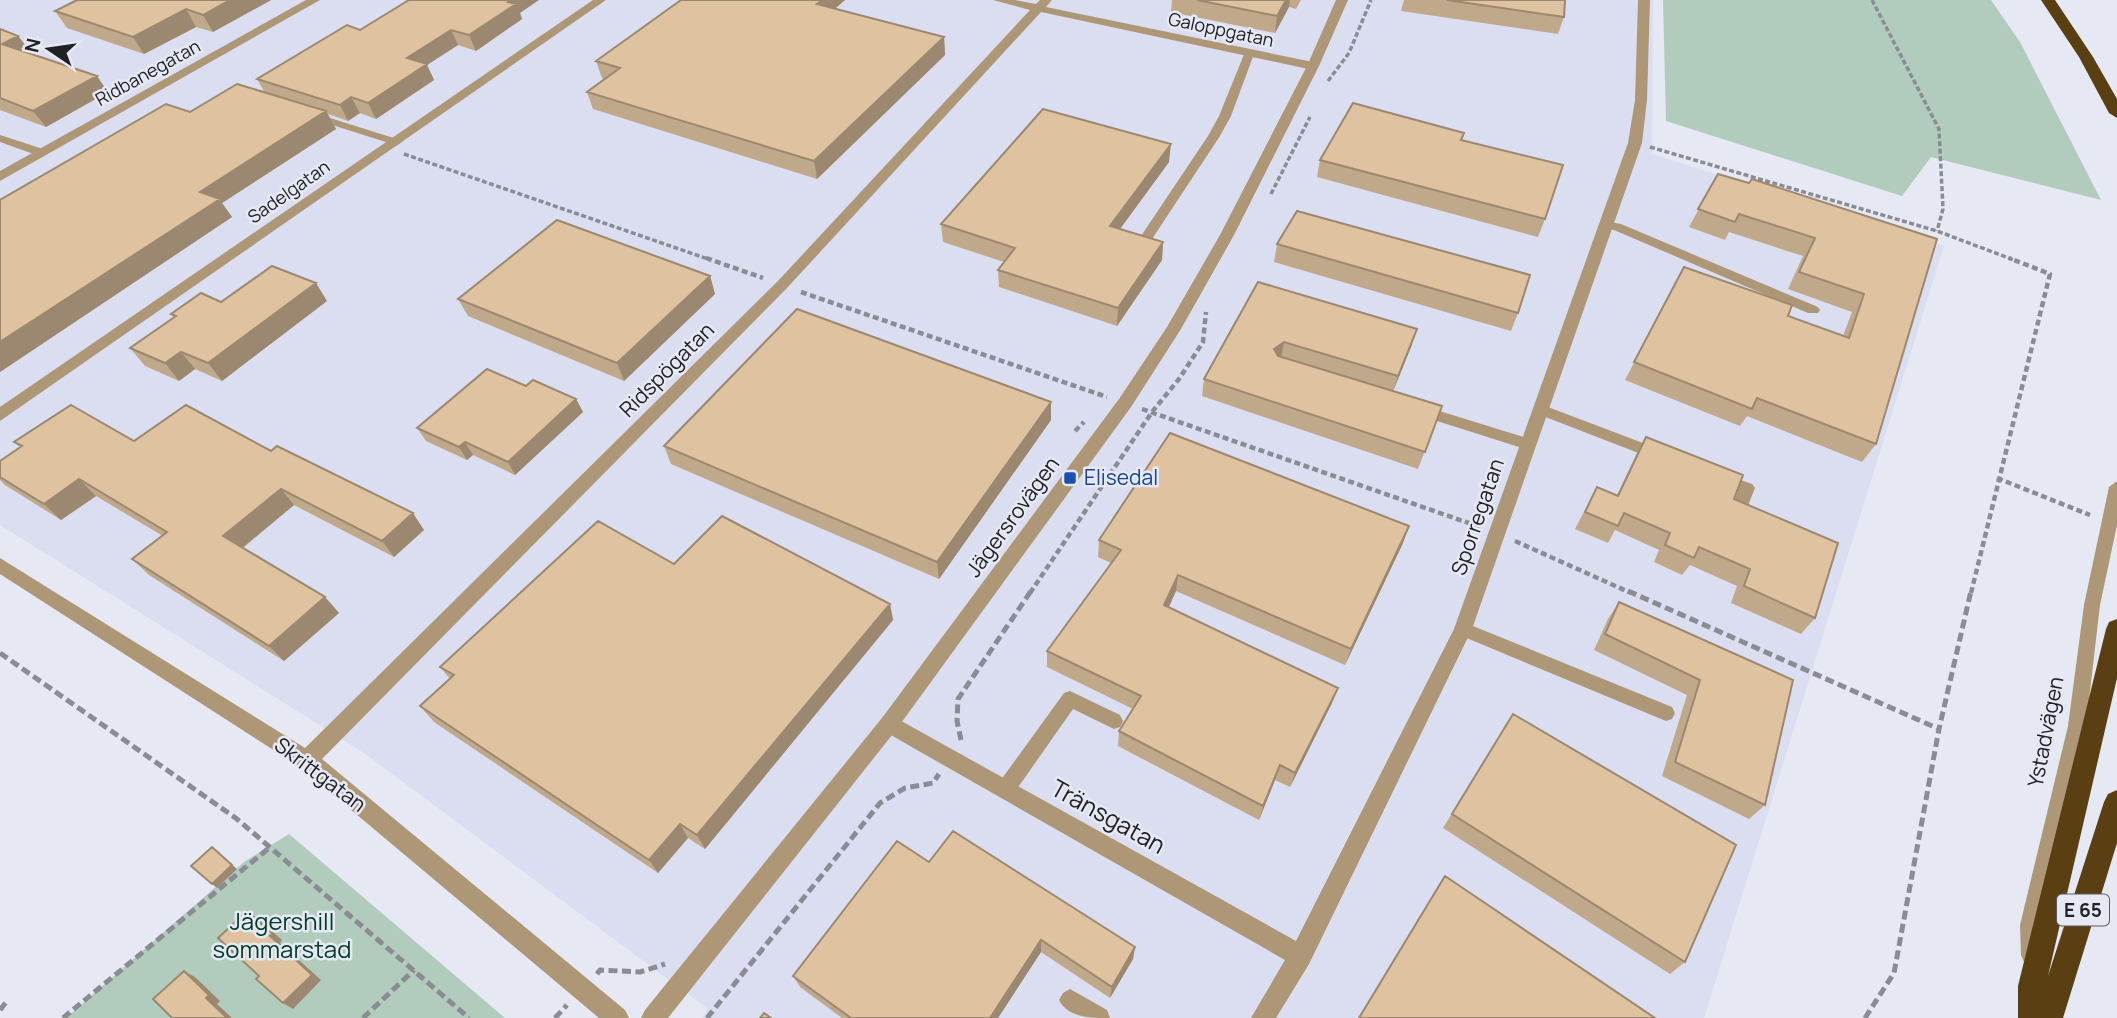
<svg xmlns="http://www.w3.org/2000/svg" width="2117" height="1018" font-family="Manrope,sans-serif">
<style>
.built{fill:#dadef0}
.green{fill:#b1ccbd}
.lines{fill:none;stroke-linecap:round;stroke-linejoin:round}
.path-far2{stroke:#8b8c93;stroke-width:3.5;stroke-dasharray:5 2.5;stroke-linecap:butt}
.path-far1{stroke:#8b8c93;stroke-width:4.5;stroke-dasharray:6 3.5;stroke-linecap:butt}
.path{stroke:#8b8c93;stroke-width:5;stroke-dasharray:9 4.5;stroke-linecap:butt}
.service{fill:#ae9777;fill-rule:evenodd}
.minor{fill:#ae9777;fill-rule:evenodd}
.tertiary{fill:#ae9777;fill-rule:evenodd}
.motorway{fill:#5a3f12;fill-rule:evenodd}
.wall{fill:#c0a88a}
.shaded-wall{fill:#9c8870}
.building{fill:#dfc3a0;stroke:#9c8870;stroke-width:2}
.transit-dot{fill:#1a4fb4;stroke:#e6e8f3;stroke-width:2.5}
.labels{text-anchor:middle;stroke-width:5;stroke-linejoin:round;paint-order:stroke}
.far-street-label{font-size:18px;fill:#212125;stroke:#e6e8f3}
.shield{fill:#e6e8f3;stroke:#5c5d63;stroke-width:2}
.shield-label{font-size:19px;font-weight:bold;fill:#212125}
.street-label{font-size:21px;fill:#212125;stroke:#e6e8f3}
.transit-label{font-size:21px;fill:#164399;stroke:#e6e8f3;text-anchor:start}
.near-street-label{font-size:24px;fill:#212125;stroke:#e6e8f3}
.near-park-label{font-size:24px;fill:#003b26;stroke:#e6e8f3}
</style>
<rect width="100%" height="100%" fill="#e6e8f3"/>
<path class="built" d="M0,0H1653L1652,154L1944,246L1704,1018H702L708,1009L364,753L0,525Z"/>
<path class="green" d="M1663,0H1991L2020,42L2101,200L1931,157L1902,196L1666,121Z
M289,834L505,1018H66L244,862Z"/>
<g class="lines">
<path class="path-far2" d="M1872,0L1939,129L1943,209L1937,231
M1328,81L1349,53L1371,0
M1650,147L1937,231L2014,260
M404,154L711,260
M1271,194L1310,117"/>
<path class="path-far1" d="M706,258L763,278
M801,292L1107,397
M1142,409L1480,527
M1075,431L1084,422
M1997,478L2090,515
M1515,541L1631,593
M1030,593L1152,412L1179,379L1203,342L1206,312
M1971,593L2050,274L2009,258"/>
<path class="path" d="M1628,591L1939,729
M0,653L237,819L469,1018
M961,740L957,721L958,699L1031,591
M597,974L600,970L640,972L665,964
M0,1010L7,1001
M63,1018L269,848
M363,1018L414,970
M555,1018L567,1005
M707,1018L880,803L905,788L933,783L939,774
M1865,1018L1894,973L1939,729L1971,591"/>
<path class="service" d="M1245,52L1254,54L1231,116L1220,136L1150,242H1140L1139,239L1208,136L1219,116Z
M311,112L400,140L402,142L396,146L392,144L307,117L305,115Z
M0,135L46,150L48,153L42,157L0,142Z
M1606,221L1621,224L1818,307L1820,310L1818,313H1808L1614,230L1602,228V222Z
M1540,404L1664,451L1667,455L1664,459H1654L1535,413L1533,409L1535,405Z
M1420,405L1533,440L1536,444L1528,450L1415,414L1413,410L1415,406Z
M1719,472L1752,484L1755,488L1743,518H1731L1729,514L1738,491L1714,482L1711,478Z
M2117,481V525L2100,605L2086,726L2040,925L2041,955L2038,962L2031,965L2024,962L2021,955L2020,925L2068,726L2084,605L2109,487Z
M1463,622L1672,707L1675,713L1672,719L1666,721L1457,634L1454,629L1457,624Z
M1070,691L1120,715L1123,721L1120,727L1114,729L1073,709L1012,796L1005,799L998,796L996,790L998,784L1064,693Z
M1070,989L1107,1010L1110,1018C1091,1018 1068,1018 1059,1000L1063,993Z"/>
<path class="minor" d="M306,0H320L0,181V171Z
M593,0H606L0,421V407Z
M993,0H1015L1036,4L1040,0H1052L1046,7L1313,62L1319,66L1313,70L1041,12L787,288L322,759L625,1010L629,1018H599L300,767L0,574V558L305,748L777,282L1030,10Z
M1638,0H1650L1647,100L1642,143L1472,629L1309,964L1276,1018H1251L1285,960L882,730L879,724L882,718L889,715L896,718L1296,941L1454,629L1628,143L1635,100Z"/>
<path class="tertiary" d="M1336,0H1348L1319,66L1234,235L1181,329L1131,407L896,730L668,1018H641L645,1010L882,718L1119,399L1167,327L1220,235L1307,66Z"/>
<path class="motorway" d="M2041,0H2055L2093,57L2117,99V118L2109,113L2079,57Z
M2117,619V678L2048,976L2104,802L2108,794L2117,790V843L2063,1018H2018V986L2106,629L2109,622Z"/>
</g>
<path class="wall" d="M77,0H271L213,32L196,27L144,54L67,28L55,11Z
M845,0L835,9L944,37L945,55L817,179L593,109L587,92L604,79L602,78L596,61Z
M1172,0H1301L1296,9L1289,7L1275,33L1171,12Z
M1404,0H1565L1564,17L1558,34L1401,11Z
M520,13L522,19L476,51L458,45L427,65L434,80L376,119L360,113L348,121L328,114L336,129L222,203L232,217L0,372L190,112L265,93L257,79L360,30Z
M0,29L18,36L30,51L28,52L108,92L46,127L0,110Z
M1461,140L1545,219L1538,237L1317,177L1320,160Z
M1169,162L1120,229L1163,242L1162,260L1117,326L999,287L998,270L1004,262L943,242L941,224Z
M1718,174L1937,239L1876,444L1862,462L1747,416L1740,426L1625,380L1684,267L1788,316L1843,336L1852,312L1788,289L1803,256L1729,232L1725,240L1689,227Z
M1277,244L1518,313L1511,331L1274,262Z
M710,276L715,294L624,381L468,316L458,299Z
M1258,282L1417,329L1411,347L1393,391L1442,406L1418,469L1202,396L1204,379Z
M327,301L222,381L195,369L179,381L145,366L130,348L174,318L171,314L221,302Z
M526,386L576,399L583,412L515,475L473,455L467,460L426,441L417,428Z
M1051,420L939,579L671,464L664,446Z
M1646,437L1734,499L1815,618L1801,634L1731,603L1737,586L1690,565L1682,575L1654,562L1659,550L1615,530L1608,543L1575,529L1597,487L1617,495L1636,455Z
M134,441L271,451L424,530L394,557L294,505L243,548L325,597L339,613L284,661L149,575L132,559L163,536L96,496L61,520L5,485L0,480V461L20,447L14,442Z
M1099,540L1403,543L1345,665L1176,591L1169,607L1332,703L1290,787L1275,780L1259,820L1118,746L1119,731L1133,709L1047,667V651L1111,563L1098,557Z
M674,564L890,604L893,620L705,849L688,838L658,873L434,722L420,706L450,679L440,667Z
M1619,602L1793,680L1765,805L1749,819L1662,776L1687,695L1594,650L1608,619Z
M1513,714L1685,962L1670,974L1443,828Z
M929,862L1135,947L1133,959L1110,998L1041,952L998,1018H842L800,987L793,976Z
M1445,876L1655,1018H1358Z"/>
<path class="shaded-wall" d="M230,0H271L213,32L203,15Z
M511,0H539L520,13L522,19L476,51L469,35Z
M822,0H845L820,21L817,4Z
M1286,0H1290L1289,7L1275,33L1277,16Z
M186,9L196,27L144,54L133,37Z
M451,30L458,45L427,65L434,80L376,119L368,103L407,58Z
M18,36L30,51L14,59L2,44Z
M944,37L945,55L817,179L814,161Z
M97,76L108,92L46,127L33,111Z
M351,97L360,113L348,121L340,105Z
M326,111L336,129L222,203L232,217L0,372V342L200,192Z
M1171,144L1169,162L1109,244L1110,226Z
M1163,242L1162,260L1117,326L1118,308Z
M710,276L715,294L624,381L617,363Z
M316,283L327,301L222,381L208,363Z
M1417,329L1411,347L1392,394L1398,376Z
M1284,342L1281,359L1270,366L1274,349Z
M181,352L195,369L179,381L165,363Z
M576,399L583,412L515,475L508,462Z
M1051,402V420L939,579L937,562Z
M465,442L473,455L467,460L459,447Z
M79,479L96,496L61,520L44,504Z
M281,489L294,505L237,552L223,536Z
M413,513L424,530L394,557L382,541Z
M1409,526L1403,543L1345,665L1351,649Z
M1178,575L1176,591L1162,622L1164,605Z
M325,597L339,613L284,661L269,646Z
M890,604L893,620L705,849L697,835Z
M1338,688L1332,703L1290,787L1295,773Z
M1280,765L1275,780L1259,820L1263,806Z
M680,824L688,838L658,873L649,860Z
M212,847L237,869L217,888L212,884Z
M247,911L257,918L282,940L280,943L321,980L293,1009L283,1003Z
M1041,940V952L998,1018H990Z
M1135,947L1133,959L1110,998L1112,987Z
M184,971L195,977L220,1001L217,1004L232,1018H227L206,998Z"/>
<path class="building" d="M77,0H230L203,15L186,9L133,37L55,11Z
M409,0H511L508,2L516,4L469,35L451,30L407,58L427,64L368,103L351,97L340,105L257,79L347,25L360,30Z
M681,0H822L817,4L944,37L814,161L587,92L620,68L596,61Z
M1197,0H1286L1277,16Z
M1447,0H1565L1564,17Z
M0,29L18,36L2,44L97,76L33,111L0,98Z
M237,84L326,111L200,192L220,199L0,342V200L166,104L190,112Z
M1353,103L1464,133L1461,140L1563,165L1545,219L1320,160Z
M1043,109L1171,144L1110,226L1163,242L1118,308L998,270L1015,248L941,224Z
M1718,174L1749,183L1752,179L1937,239L1876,444L1757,398L1752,409L1634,362L1684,267L1792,305L1788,316L1849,338L1864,294L1799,272L1815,238L1739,214L1735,222L1698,209Z
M1297,211L1530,275L1518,313L1277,244Z
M557,220L710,276L617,363L458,299Z
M272,266L316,283L208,363L181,352L165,363L130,348L176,316L171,314L201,293L221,302Z
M1258,282L1417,329L1398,376L1284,342L1274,349L1278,356L1442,406L1425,452L1204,379Z
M797,309L1051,402L937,562L664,446Z
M487,369L526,386L533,380L576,399L508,462L465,442L459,447L417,428Z
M71,405L134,441L186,405L271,451L277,446L413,513L382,541L281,489L223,536L325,597L269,646L132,559L167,532L79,479L44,504L0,477V461L22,446L14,442Z
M1170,433L1409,526L1351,649L1178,575L1164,605L1338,688L1295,773L1280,765L1263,806L1119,731L1141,696L1047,651L1121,550L1099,540Z
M1646,437L1743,475L1734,499L1838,543L1815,618L1744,586L1750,569L1699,547L1694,558L1665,545L1670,533L1624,513L1618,526L1585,512L1597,487L1618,496Z
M722,516L890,604L697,835L680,824L649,860L420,706L454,675L440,667L598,521L674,564Z
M1619,602L1793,680L1765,805L1675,762L1700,680L1605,634Z
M1513,714L1736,845L1685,962L1452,814Z
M953,831L1135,947L1112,987L1041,940L990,1018H851L793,976L897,841L929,862Z
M212,847L232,865L212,884L191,866Z
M1445,876L1655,1018H1359Z
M247,911L273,934L270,936L312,975L283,1003L256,979L259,976L218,938Z
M184,971L209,995L206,998L227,1018H172L153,999Z
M764,1013L771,1018H760Z"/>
<rect class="transit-dot" x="1063" y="471" width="14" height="14" rx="3.5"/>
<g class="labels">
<g class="far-street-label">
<text transform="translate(1221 30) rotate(12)" y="6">Galoppgatan</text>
<text transform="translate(148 73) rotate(-29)" y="6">Ridbanegatan</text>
<text transform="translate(289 192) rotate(-35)" y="6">Sadelgatan</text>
</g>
<rect class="shield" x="2057" y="894.5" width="52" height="31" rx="5"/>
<g class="shield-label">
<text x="2083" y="917">E 65</text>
</g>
<g class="street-label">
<text transform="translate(667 370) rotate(-45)" y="7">Ridspögatan</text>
<text transform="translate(1013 517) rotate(-54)" y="7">Jägersrovägen</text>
<text transform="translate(1478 517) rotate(-71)" y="7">Sporregatan</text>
<text transform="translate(2046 732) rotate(-79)" y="7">Ystadvägen</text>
<text transform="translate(320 775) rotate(37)" y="7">Skrittgatan</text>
</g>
<g class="transit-label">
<text x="1084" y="485">Elisedal</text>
</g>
<g class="near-street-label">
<text transform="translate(1108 817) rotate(29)" y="8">Tränsgatan</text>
</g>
<g class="near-park-label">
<text x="282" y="930">Jägershill<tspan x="282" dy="28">sommarstad</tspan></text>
</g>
</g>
<g transform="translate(49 49) rotate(283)" stroke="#e6e8f3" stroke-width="5" paint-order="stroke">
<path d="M0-5L12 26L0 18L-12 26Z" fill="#212125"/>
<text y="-10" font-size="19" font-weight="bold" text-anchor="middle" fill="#212125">N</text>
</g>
</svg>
